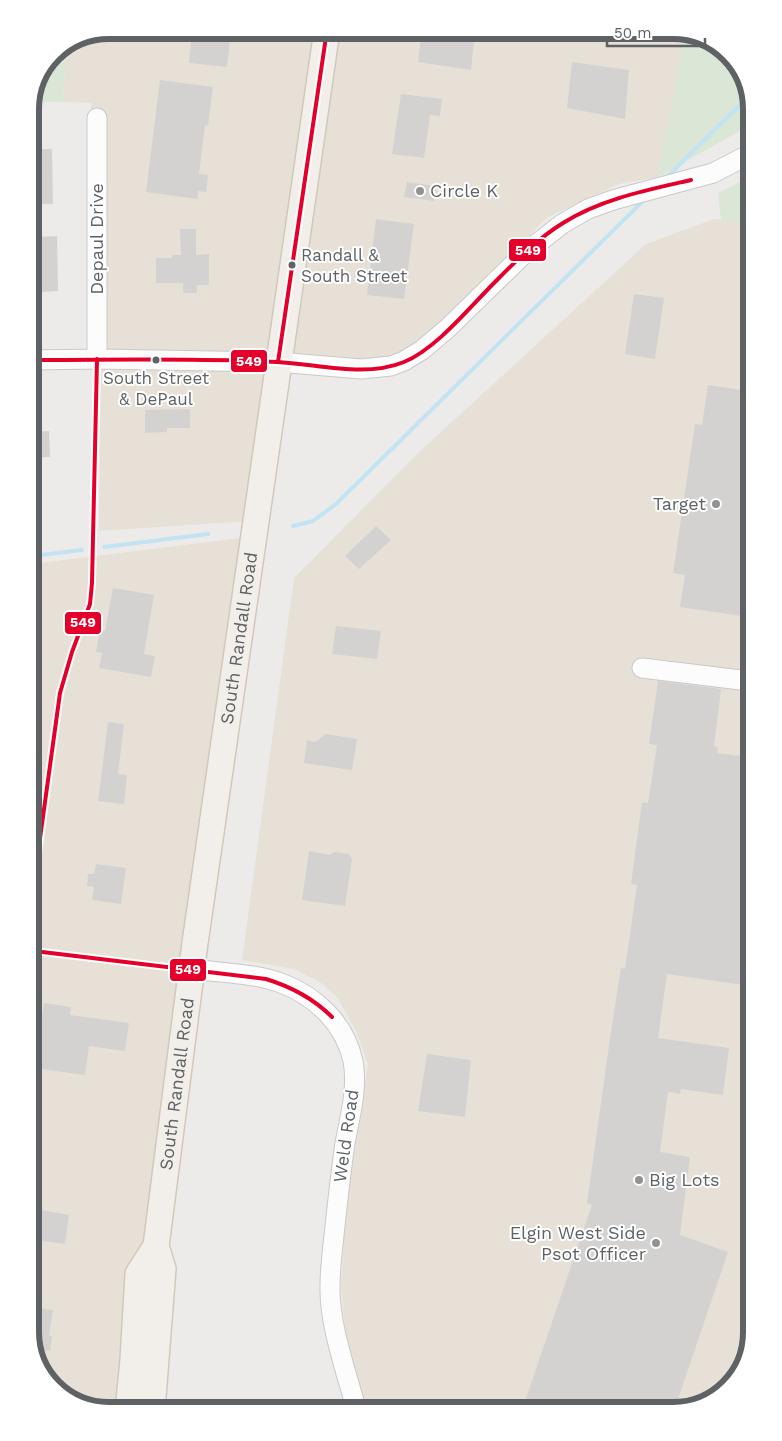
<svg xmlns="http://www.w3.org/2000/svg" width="782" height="1441" font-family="'Work Sans',sans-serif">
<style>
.commercial{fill:#e6e0d7}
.green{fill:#dae7d6}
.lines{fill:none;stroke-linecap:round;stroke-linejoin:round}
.stream{stroke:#c2e3f2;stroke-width:4}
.building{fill:#d4d2d1}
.minor-casing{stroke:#cac9c8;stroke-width:21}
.major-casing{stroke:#d2c8ba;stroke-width:28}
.minor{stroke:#fcfcfc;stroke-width:19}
.major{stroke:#f2efea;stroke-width:25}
.bus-1-casing{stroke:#fff;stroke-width:8}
.bus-1{stroke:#e4002b;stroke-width:4}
.poi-dot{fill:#909293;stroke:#fff;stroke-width:2}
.bus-dot{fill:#5e6265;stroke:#fff;stroke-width:2}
.labels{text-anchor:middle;stroke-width:4;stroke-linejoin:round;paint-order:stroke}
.bus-label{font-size:17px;fill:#5e6265;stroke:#fff;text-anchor:start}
.poi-label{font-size:18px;fill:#5e6265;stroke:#fff;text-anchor:start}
.street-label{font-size:18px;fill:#5e6265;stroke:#fff}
.rim{fill:none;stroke:#5e6265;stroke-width:6}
.line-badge{stroke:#fff;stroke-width:2}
.badge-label{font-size:14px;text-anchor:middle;font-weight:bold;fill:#fff}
</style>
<rect width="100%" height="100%" fill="#edebe9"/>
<path class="commercial" d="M109,30H319L275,356L102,355L91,103L63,102L66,48Z
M334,30H678L685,32L658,177L619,184L546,218L497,270L422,342L380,361L289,357Z
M714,219L747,223L752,1305L724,1388L703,1405L365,1408L345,1333L341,1285L346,1207L368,1064L356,1031L337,997L321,983L294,969L242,960L294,578L418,453L646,244Z
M101,363L273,365L250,521L99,531Z
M248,537L124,1404L90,1406L65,1397L36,1362L32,564Z"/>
<path class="green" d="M685,32L717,44L746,79V124L738,132L658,177Z
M66,48L63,102H31L53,53Z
M746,179L747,223L721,220L718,193Z"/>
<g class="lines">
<path class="stream" d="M668,176L746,99
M293,526L313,521L336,504L644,200
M104,547L208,534
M32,556L82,550"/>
</g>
<path class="building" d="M192,30H238L237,41L230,40L227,67L189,63Z
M422,30H475L471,70L418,62Z
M572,62L629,70L625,119L567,108Z
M160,80L213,87L208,126L205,125L199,174L208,175L206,192L198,191V199L146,192Z
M401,94L442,99L440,116L430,115L424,158L392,154Z
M30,149H52L53,204H31Z
M407,182L436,186L434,201L404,197Z
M376,219L414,224L404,299L367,295Z
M180,229H196V255L209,254V285H197V293H183V283H156V258H172V255H181Z
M57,236L58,291L42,292V315L31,316V237Z
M634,294L664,298L655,359L625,354Z
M708,385L747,391L748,617L680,607L685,575L673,573L695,424L702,425Z
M190,409V428H167V432L145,433V410Z
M49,431L50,457L32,458V432Z
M376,526L391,540L359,569L345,556Z
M113,588L154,595L144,654L155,656L151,677L99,668L102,653L96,652L100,630L105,631Z
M336,626L381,631L377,659L332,654Z
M658,681L721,689L714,746L718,747L717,753L749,757L750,986L667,974L658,1038L729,1048L723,1095L681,1089L680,1094L668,1092L660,1152L690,1157L680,1235L728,1252L676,1405L523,1407L592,1205L587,1203L611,1031L621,968L625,969L637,885L631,884L642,802L648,803L657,745L649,744Z
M108,722L124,724L118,774L127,775L124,804L98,801Z
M326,734L357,739L352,770L304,763L307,740L315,742Z
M309,851L330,855L334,852L349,854L352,859L345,906L302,900Z
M96,864L126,868L121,904L92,900L94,887L87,886L88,874H94Z
M44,1003L71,1007L70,1015L129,1023L125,1051L89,1046L85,1075L35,1068V1039L39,1040Z
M427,1054L471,1060L465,1117L418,1111Z
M35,1209L69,1215L65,1244L36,1240Z
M36,1308L53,1310L49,1336H52L50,1351L36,1349Z"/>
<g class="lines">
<defs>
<path id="minor" d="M97,118V359
M31,360L97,359L278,362L361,369L391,366L404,361L422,350L448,328L525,253L562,224L588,209L613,200L713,173L746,156
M642,668L749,681
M192,969C221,973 254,973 281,983C316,996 345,1024 353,1061C358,1087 350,1117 345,1143C341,1171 338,1198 335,1226C333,1246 330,1266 330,1286C329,1324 346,1371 356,1408"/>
<g id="major">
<path id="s1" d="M152,1410L163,1269L156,1246L195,943L327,30"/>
<path d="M128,1411L133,1360L138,1274L156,1246"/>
</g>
</defs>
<use href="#minor" class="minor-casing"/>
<use href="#major" class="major-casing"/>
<use href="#minor" class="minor"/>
<use href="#major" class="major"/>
<defs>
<path id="bus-1" d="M31,360C113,360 195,358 277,362C318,364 365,378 404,362C436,349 470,307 494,283C516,261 537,239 563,223C601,199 647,190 691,180
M278,362L327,30
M34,882L60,693L72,652L90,604L92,583L97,359
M34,951L266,979C292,987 313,998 332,1017"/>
</defs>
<use href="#bus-1" class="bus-1-casing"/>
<use href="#bus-1" class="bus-1"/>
</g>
<g class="poi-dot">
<circle cx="420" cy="191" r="5"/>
<circle cx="716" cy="504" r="5"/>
<circle cx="639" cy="1180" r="5"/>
<circle cx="656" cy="1243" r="5"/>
</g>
<g class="bus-dot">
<circle cx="292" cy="265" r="4.5"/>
<circle cx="156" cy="360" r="4.5"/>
</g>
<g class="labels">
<g class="bus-label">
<text x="301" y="261">Randall &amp;<tspan x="301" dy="21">South Street</tspan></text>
<text x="156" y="384" text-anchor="middle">South Street<tspan x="156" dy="21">&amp; DePaul</tspan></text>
</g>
<g class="poi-label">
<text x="430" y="197">Circle K</text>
<text x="706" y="510" text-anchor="end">Target</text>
<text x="649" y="1186">Big Lots</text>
<text x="646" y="1239" text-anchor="end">Elgin West Side<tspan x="646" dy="21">Psot Officer</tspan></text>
</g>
<g class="street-label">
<text transform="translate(97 239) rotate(-90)" y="6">Depaul Drive</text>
<text dy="6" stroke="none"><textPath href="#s1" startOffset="779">South Randall Road</textPath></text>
<text dy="6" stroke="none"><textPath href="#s1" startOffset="329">South Randall Road</textPath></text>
<text transform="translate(346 1136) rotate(-82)" y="6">Weld Road</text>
</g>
</g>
<path d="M0 0H782V1441H0ZM109 39H673A70 70 0 0 1 743 109V1332A70 70 0 0 1 673 1402H109A70 70 0 0 1 39 1332V109A70 70 0 0 1 109 39Z" fill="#fff" fill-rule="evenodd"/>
<path class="rim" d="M109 39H673A70 70 0 0 1 743 109V1332A70 70 0 0 1 673 1402H109A70 70 0 0 1 39 1332V109A70 70 0 0 1 109 39Z"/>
<g class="line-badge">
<rect x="508" y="238" width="39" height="24" rx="5" fill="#e4002b"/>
<rect x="230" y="349" width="38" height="24" rx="5" fill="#e4002b"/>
<rect x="64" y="611" width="38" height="24" rx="5" fill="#e4002b"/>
<rect x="169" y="958" width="38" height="24" rx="5" fill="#e4002b"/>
</g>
<g class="badge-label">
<text x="528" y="255">549</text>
<text x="249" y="366">549</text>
<text x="83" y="627">549</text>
<text x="188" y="974">549</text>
</g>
<path d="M607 38v8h98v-8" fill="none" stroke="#5e6265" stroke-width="2.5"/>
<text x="614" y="38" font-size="15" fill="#5e6265" stroke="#ffffff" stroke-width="4" paint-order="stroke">50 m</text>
</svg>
